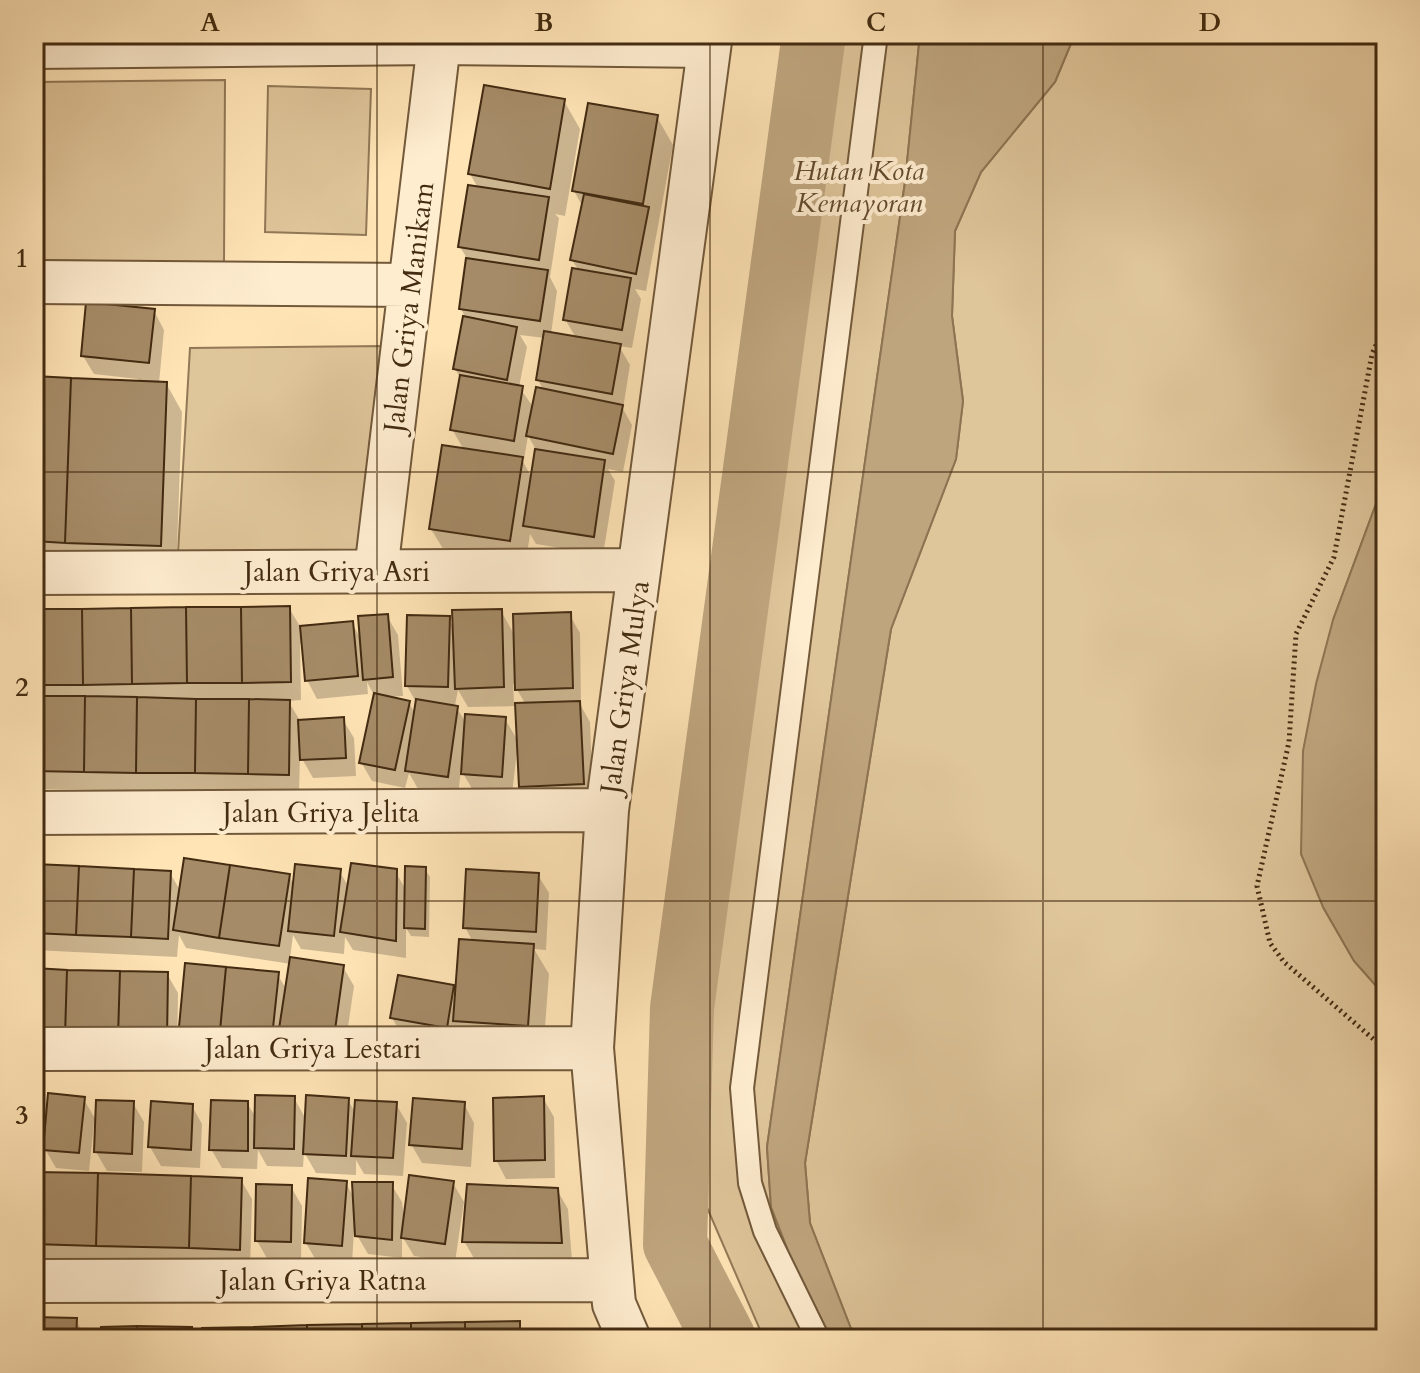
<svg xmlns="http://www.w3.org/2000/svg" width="1420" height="1373" font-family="Cardo,serif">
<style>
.green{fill:#dfc59a;stroke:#917856;stroke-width:2}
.water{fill:#bfa57e;stroke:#8d7452;stroke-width:2}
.shadow{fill:#0003;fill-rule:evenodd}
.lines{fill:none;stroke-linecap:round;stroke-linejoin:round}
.river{stroke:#bfa57e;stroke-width:64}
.building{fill:#a58b67;stroke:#432b11;stroke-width:2}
.service-casing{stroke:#72593a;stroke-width:26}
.minor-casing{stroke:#72593a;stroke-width:46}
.path{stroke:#432b11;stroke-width:5;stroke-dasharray:2 4;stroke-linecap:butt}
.service{stroke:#ffedd0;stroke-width:22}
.minor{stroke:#ffedd0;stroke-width:42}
.grid{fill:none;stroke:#432b11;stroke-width:2;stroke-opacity:0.55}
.labels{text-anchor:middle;stroke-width:8;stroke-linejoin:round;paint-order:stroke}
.park-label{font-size:28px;font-style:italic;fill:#624a2c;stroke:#ffedd0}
.street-label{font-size:28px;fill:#432b11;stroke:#ffedd0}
.neatline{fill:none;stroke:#432b11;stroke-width:3}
.grid-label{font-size:26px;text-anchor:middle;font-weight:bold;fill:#432b11}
</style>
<rect width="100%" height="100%" fill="#ffe4b6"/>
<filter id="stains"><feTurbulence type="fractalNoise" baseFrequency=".0025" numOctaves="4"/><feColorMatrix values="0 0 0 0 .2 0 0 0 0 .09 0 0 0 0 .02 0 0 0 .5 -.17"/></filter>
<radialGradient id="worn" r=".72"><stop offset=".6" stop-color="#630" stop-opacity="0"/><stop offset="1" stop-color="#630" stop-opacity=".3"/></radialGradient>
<path class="green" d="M835,34H920L905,182L767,1147L771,1207L789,1253L831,1339H764L702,1196L695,1089Z
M1075,34H1386V477L1333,620L1323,907L1354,961L1386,997V1339H855L810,1223L805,1163L891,629L956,459L963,401L952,316L955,231L981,172L1055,82Z
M225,80L224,263L34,260V82Z
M268,86L371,89L366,235L265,232Z
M386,346L356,559L178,553L190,348Z"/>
<path class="water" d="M920,34H1075L1055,82L981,172L955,231L952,316L963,401L956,459L891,629L805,1163L810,1223L855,1339H831L789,1253L771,1207L767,1147L905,182Z
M1386,477V997L1354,961L1323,907L1301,854L1303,751L1316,684L1333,620Z"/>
<path class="shadow" d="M564,101L580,129L565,216L555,214L559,218L550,277L557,291L551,334L576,338L565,319L579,271L572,260L583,207L574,191L657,117L673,145L646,291L635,289L641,299L632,348L619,346L630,365L623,409L632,425L623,472L608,469L615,481L603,555L536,544L530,534L525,568L448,557L431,529L464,450L452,429L461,379L455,369L465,317L461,309L468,260L460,247L478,188L470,174ZM520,335L545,338L538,380L544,391L534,408L519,387L527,347ZM528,436L537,451L532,478L521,458L524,459Z
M154,311L164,330L159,383H166L182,412L176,574L34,568V378L137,382L138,379L94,374L83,356Z
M289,608L301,628L352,623L362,641L387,616L398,635L403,696L388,697L409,703L416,715L417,704L407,686L448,618L455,630L501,611L515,636L569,614L580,633L581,706L590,722L593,803L532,805L521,786L517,706L468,707L458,690L455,705L467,725L505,719L518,741L512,795L474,792L461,770L458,795L418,789L409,773L405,788L372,781L361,762L375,697L367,682L368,694L317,699L307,680L303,643L300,644L301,700L288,701L301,722L343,720L354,738L356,776L313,778L300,755L299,793L34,789V611ZM513,683L522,698L526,705H514Z
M34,866L170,873L181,892L289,876L295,886L339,871L349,887L395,871L406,890L425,869L430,877L429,937L411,936L406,928V958L353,950L345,937L344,954L301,949L293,935L290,959L343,967L354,986L344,1054L191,1046L181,1027L277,974L287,990L291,964L186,948L179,935L177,957L34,950Z
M538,875L549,893L546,950L534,949L549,974L543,1054L403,1037L392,1018L453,987L457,993L473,942L465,927Z
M34,970L167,974L178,993L177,1057Z
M83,1098L97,1122L133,1103L144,1122L142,1172L107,1171L96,1152L97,1123H94L89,1171L56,1168L45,1149Z
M294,1098L307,1121L348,1100L356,1114L396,1104L407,1123L403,1176L364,1174L356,1160V1175L316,1173L304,1152L303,1167L267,1166L258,1150L257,1169L222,1168L211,1149L247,1103L257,1119Z
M543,1098L554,1117L555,1178L506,1179L496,1160Z
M464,1104L474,1123L471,1167L422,1163L411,1144Z
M192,1106L202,1124L200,1168L161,1166L150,1147Z
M34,1114L36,1117L34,1156Z
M34,1174L241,1180L252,1199L250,1268L34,1262Z
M346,1183L355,1200L391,1184L402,1202L405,1223L453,1183L464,1202L455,1262L414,1256L402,1236V1258L368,1254L354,1230L352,1264L317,1262L306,1243Z
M291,1187L302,1206L301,1260H268L257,1241Z
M557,1190L568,1209L572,1261L475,1260L464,1241Z
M34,1319L76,1320L86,1339H34Z
M518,1323L528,1339H204Z"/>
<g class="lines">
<path class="river" d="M724,1339L675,1244L682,1008L814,34"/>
</g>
<path class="building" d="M484,85L565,99L550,189L468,174Z
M588,103L658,115L643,204L572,191Z
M468,185L549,197L539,260L458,247Z
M584,194L649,207L636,274L570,260Z
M466,258L548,270L540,321L459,309Z
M572,268L631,278L622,330L563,320Z
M86,302L155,309L149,363L81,356Z
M463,316L517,327L507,380L453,369Z
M544,331L621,344L612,394L536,380Z
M460,375L523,386L514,441L450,430Z
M34,376L71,378L65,543L34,541Z
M71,378L167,382L161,546L65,543Z
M536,387L623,405L613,454L526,436Z
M442,445L523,457L510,541L429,529Z
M535,449L605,460L594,537L523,526Z
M290,606L291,682L242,683L241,607Z
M186,607H241L242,683H187Z
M186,607L187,683L132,684L131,608Z
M131,608L132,684L83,685L82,609Z
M34,609H82L83,685H34Z
M502,609L504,687L455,689L452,610Z
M571,612L573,688L515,690L513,614Z
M388,614L393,677L363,680L358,616Z
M407,615L450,616L448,687L405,686Z
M353,621L358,676L305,681L300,626Z
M374,693L410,701L395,770L359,763Z
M34,696H85L84,772L34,771Z
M85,696L137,697L136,773L84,772Z
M137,697L196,699L195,773H136Z
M196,699H249L248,774L195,773Z
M249,699L290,700L289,775L248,774Z
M416,699L458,706L448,777L405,771Z
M580,701L584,784L519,787L515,703Z
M465,714L506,717L502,777L461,774Z
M344,717L346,758L300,760L298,720Z
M184,858L230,865L219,938L173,930Z
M351,863L397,869L396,941L340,932Z
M34,864L79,866L76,935L34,933Z
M295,864L341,869L334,936L288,931Z
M230,865L290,874L279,946L219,938Z
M79,866L134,869L131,937L76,935Z
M405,866L426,867L425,929L404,928Z
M134,869L171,871L168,939L131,937Z
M466,869L539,873L536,932L463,928Z
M459,939L534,944L528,1026L453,1021Z
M290,957L344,965L334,1037L279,1029Z
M185,963L226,967L220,1031L179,1027Z
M226,967L279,972L272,1037L220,1031Z
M34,968L67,970L65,1036L34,1035Z
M67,970L120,971L118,1037L65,1036Z
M120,971L168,972L167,1039L118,1037Z
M398,975L454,985L447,1028L390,1018Z
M48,1093L85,1097L79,1153L43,1150Z
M255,1095L295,1096L294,1149L254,1148Z
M306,1095L349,1098L346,1156L303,1154Z
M544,1096L545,1160L494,1161L493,1098Z
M413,1098L465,1102L462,1149L409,1145Z
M96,1100L134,1101L132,1154L94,1152Z
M211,1100L248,1101V1151L209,1150Z
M355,1100L397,1102L393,1158L351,1156Z
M151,1101L193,1104L191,1150L148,1147Z
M34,1172L98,1173L96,1246L34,1244Z
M98,1173L191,1176L189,1248L96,1246Z
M409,1175L454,1181L445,1244L401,1238Z
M191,1176L242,1178L240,1250L189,1248Z
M308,1178L347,1181L342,1246L304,1243Z
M352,1182H393L392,1240L355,1236Z
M256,1184L292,1185L291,1242L255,1241Z
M467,1184L558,1188L562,1243L462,1242Z
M34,1317L77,1318L76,1339H34Z
M520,1321V1339H465V1322Z
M465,1322V1339H411V1323Z
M411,1323V1339H362V1324Z
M362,1324V1339H307V1325Z
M307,1325V1339H254V1327Z
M137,1326L192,1327V1339H137Z
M137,1326V1339H100L101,1327Z
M254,1327V1339H202V1328Z"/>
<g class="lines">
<defs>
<path id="service" d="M818,1339L765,1231L750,1183L742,1088L876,34"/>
<path id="minor" d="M34,47L439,43L709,46
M34,282L410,285
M376,571L439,43
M34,573L639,570
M34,813L607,810
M34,1049L592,1048
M34,1281L612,1280
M629,1339L614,1304L592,1048L607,810L711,34"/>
</defs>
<use href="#service" class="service-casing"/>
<use href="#minor" class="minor-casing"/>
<path class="path" d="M1386,323L1372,354L1334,557L1296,634L1289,742L1257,886L1270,943L1284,962L1386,1050"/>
<use href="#service" class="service"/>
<use href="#minor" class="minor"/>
</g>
<path class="grid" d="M377,34V1339M710,34V1339M1043,34V1339M34,472H1386M34,901H1386"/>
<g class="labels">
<g class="park-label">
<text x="859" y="180">Hutan Kota<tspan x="859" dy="32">Kemayoran</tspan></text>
</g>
<g class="street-label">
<text transform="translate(408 307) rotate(-83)" y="10">Jalan Griya Manikam</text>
<text x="337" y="581">Jalan Griya Asri</text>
<text transform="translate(624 687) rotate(-82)" y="10">Jalan Griya Mulya</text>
<text x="321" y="822">Jalan Griya Jelita</text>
<text x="313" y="1058">Jalan Griya Lestari</text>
<text x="323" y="1290">Jalan Griya Ratna</text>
</g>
</g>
<rect width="1420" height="1373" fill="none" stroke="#ffe4b6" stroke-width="88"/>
<rect x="44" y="44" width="1332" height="1285" class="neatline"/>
<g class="grid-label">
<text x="210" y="31">A</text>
<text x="544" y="31">B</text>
<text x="876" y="31">C</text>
<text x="1210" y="31">D</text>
<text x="22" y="267">1</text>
<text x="22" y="696">2</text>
<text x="22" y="1124">3</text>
</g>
<rect width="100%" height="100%" filter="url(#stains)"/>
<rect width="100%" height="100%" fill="url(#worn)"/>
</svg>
